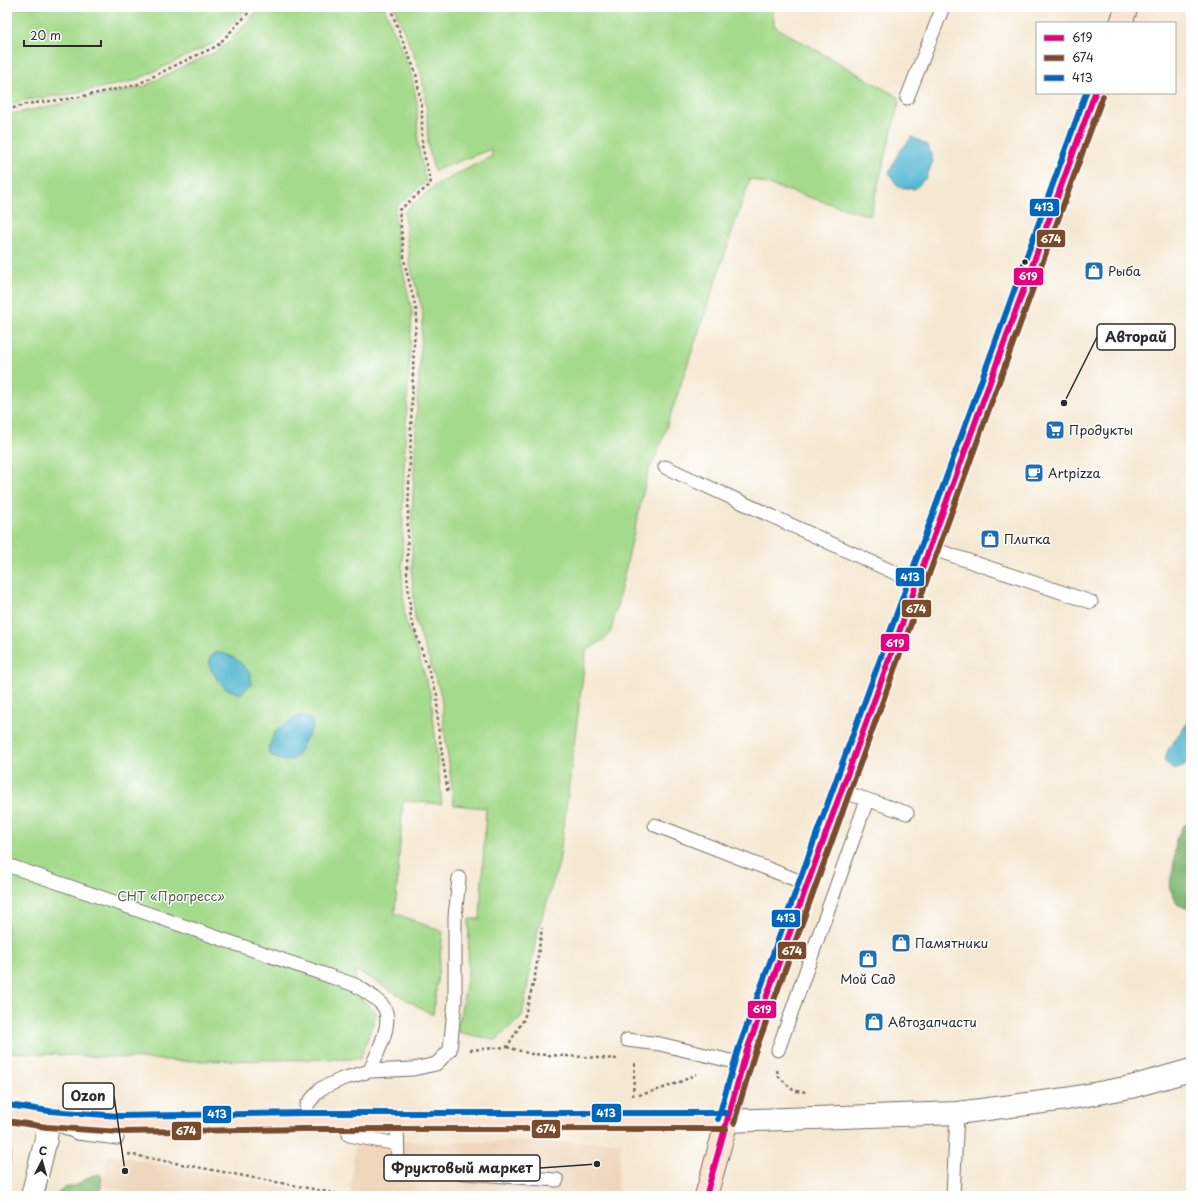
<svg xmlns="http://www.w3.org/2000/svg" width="1198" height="1203" font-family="'Playpen Sans',sans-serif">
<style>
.built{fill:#efd6bc}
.green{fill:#a4da8b;stroke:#68825b}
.forest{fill:#83ba77;stroke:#577251}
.water{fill:#52b7d1;stroke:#3e717e}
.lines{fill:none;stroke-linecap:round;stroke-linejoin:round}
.lane-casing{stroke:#726d65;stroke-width:15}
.street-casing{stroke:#726d65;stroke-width:24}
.secondary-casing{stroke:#726d65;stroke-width:24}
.path{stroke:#726d65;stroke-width:2.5;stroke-dasharray:3 3;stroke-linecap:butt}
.lane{stroke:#fff;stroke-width:13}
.street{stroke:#fff;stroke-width:22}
.secondary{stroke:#fee3d2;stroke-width:22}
.bus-1-casing{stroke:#fff;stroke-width:9}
.bus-2-casing{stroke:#fff;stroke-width:9}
.bus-3-casing{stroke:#fff;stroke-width:9}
.bus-1{stroke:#e5007d;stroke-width:6}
.bus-2{stroke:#7a4b2a;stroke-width:6}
.bus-3{stroke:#0065bd;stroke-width:6}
.bus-dot{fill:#2b2b2b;stroke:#fff;stroke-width:1.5}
.labels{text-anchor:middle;stroke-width:3;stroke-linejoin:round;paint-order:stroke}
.poi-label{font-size:13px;fill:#2b2b2b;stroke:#fff;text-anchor:start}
.park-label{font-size:13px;fill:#4f6048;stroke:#fff}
.leader{fill:none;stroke:#2b2b2b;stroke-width:1.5}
.callout-dot{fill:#2b2b2b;stroke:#fff;stroke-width:1.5}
.callout{fill:#fff;stroke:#2b2b2b;stroke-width:1.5}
.callout-label{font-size:14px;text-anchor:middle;font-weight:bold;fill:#2b2b2b}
.line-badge{stroke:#fff;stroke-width:1.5}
.badge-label{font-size:11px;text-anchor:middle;font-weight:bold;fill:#fff}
</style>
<rect width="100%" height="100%" fill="#fff"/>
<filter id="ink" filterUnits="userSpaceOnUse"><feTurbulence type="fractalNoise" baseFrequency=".025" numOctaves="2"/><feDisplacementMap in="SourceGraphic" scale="8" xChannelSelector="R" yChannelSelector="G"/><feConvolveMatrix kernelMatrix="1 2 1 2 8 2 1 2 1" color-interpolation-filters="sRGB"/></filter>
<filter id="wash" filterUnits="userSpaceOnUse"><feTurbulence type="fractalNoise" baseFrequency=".012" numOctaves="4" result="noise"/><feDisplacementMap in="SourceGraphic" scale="16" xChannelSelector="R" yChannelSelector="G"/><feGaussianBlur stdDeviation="0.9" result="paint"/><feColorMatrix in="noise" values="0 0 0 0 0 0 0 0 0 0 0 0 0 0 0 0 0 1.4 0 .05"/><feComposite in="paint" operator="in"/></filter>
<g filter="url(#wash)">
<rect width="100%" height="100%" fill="#f5e8d2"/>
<path class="built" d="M355,1140L427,1142H621L617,1192L630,1196H350Z
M109,1154L328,1196H145L102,1187Z"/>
<path class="green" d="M7,7H248L214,43L134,81L71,94L25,100L7,105Z
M273,7H384L411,73L417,103L418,146L426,182L396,207L395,216L399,252L412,312L404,463L402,574L405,619L419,657L431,696L442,804L403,801L395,913L443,932L433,1015L361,973L355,972V993L377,1013L360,1059L183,1061L7,1052V115L143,87L188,64L212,54L224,46L243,27L254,14Z
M394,7H773L774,26L900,98L870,216L750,179L658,452L648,472L611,631L605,639L586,651L559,863L537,933L522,1016L496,1040L457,1032L468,974L469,919H480L486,808L454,805L444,726L441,695L415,619L412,574V515L418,389L423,312L410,265L404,212L436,185L492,156L491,149L434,171L428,145L427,111L421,72Z"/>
<path class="forest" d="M1191,822V910L1177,904L1169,886L1173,870L1176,840L1183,826Z
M7,1141L11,1143L9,1174L7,1181Z
M100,1174L102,1177L100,1196H58L57,1194L64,1188L77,1185L91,1176Z"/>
<path class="water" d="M912,137L928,145L933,161L926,178L915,189L898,187L889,173L898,154Z
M217,652C235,656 240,661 251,675V685L240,694L225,688L218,680L209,666L210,657Z
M299,715L311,719L313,727L295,759C285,762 275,760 268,752L273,735L278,729Z
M1191,721V762L1181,768H1172L1164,761L1168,750L1188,722Z"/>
</g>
<g filter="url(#ink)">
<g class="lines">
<defs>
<path id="lane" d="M907,98L943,7
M665,467L917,583
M930,548L1091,602
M841,791L907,813
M655,825L807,884
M7,865L355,985C364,991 376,997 383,1006C395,1022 376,1054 370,1071
M627,1040L660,1044L743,1064
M778,1050L867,800
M305,1121L307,1105L320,1089L342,1079L370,1071L413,1069L436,1064L450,1050L455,1000V917L459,878
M397,1122L398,1168L557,1180
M58,1124L77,1133L117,1138
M349,1135L397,1144
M953,1196L957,1113"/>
<path id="street" d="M726,1121L957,1113L1066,1099L1131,1087L1191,1070
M32,1196L46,1139L48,1119"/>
<path id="secondary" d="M1121,23L1127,7
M7,1113L48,1119L120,1124L305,1121H726
M706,1196L746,1053L1095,93"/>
</defs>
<use href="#lane" class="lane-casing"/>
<use href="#street" class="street-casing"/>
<use href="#secondary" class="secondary-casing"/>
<path class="path" d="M390,7L400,34L416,73L422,111V145L431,184L399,210L405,265L417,313L414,343L408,514L407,574L411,619L437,695L438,726L448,794
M7,110L27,104L74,98L136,85L182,62L217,46L253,8L256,7
M507,1047L531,1054L618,1059
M470,1050L507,1047L524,1019L535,976L542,928
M777,1070L779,1077L794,1091L808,1092
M639,1095C659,1090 678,1084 696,1074
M633,1096L635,1061
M128,1154L350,1196"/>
<use href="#lane" class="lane"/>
<use href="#street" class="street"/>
<use href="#secondary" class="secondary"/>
<defs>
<path id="bus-1" d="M706,1196L746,1053L1095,93"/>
<path id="bus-2" d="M7,1121L47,1127L120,1132L305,1129H726
M734,1123L754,1055L1103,96"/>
<path id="bus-3" d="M8,1105L49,1111L120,1116L305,1113H726
M718,1119L738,1050L1086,93"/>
</defs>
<use href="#bus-1" class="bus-1-casing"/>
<use href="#bus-2" class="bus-2-casing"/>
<use href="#bus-3" class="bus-3-casing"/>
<use href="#bus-1" class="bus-1"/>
<use href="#bus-2" class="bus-2"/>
<use href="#bus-3" class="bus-3"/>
</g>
</g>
<defs>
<symbol id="shop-square" viewBox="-11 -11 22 22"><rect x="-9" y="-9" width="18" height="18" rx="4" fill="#1f6fb2" stroke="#fff"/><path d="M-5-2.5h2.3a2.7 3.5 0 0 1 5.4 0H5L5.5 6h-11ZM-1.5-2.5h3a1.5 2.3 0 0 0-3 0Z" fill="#fff"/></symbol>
<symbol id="supermarket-square" viewBox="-11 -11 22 22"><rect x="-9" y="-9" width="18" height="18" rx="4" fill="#1f6fb2" stroke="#fff"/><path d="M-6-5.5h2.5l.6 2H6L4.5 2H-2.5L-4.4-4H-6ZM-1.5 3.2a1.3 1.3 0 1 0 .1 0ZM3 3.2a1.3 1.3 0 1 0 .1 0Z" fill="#fff"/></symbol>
<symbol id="cafe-square" viewBox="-11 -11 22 22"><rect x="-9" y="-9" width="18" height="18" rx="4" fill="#1f6fb2" stroke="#fff"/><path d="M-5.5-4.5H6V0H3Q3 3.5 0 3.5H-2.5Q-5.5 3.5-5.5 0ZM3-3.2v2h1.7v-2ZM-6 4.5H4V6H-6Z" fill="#fff"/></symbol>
</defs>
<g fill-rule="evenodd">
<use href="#shop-square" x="1083" y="260" width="22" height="22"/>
<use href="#supermarket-square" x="1044" y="419" width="22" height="22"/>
<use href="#cafe-square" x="1023" y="462" width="22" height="22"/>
<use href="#shop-square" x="979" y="528" width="22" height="22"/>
<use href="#shop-square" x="890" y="932" width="22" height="22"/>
<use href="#shop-square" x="857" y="948" width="22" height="22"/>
<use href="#shop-square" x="863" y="1011" width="22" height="22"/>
</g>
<circle class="bus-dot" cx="1025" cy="262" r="3.5"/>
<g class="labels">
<g class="poi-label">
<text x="1108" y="276">Рыба</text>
<text x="1069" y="435">Продукты</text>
<text x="1048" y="478">Artpizza</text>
<text x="1004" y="544">Плитка</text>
<text x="915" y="948">Памятники</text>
<text x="868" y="984" text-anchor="middle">Мой Сад</text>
<text x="888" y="1027">Автозапчасти</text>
</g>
<g class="park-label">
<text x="171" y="901">СНТ «Прогресс»</text>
</g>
</g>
<path class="leader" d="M1064 403L1097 337M125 1171L114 1096M597 1164L540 1168"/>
<g class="callout-dot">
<circle cx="1064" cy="403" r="4"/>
<circle cx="125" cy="1171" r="4"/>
<circle cx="597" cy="1164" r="4"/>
</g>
<g class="callout">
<rect x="1097" y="324" width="78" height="26" rx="4"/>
<rect x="63" y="1083" width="51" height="26" rx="4"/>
<rect x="384" y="1155" width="156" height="26" rx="4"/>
</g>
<g class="callout-label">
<text x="1136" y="342">Авторай</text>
<text x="88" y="1101">Ozon</text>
<text x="462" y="1173">Фруктовый маркет</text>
</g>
<g class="line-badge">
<rect x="1029" y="198" width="31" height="19" rx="4" fill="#0065bd"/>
<rect x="1036" y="229" width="30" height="19" rx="4" fill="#7a4b2a"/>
<rect x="1013" y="267" width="31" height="19" rx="4" fill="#e5007d"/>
<rect x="895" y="567" width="30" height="20" rx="4" fill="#0065bd"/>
<rect x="901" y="599" width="31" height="19" rx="4" fill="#7a4b2a"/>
<rect x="880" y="633" width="30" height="19" rx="4" fill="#e5007d"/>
<rect x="771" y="909" width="30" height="19" rx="4" fill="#0065bd"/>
<rect x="777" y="941" width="30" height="19" rx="4" fill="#7a4b2a"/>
<rect x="747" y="1000" width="30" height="19" rx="4" fill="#e5007d"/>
<rect x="591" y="1103" width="31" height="20" rx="4" fill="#0065bd"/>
<rect x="202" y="1105" width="30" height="19" rx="4" fill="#0065bd"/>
<rect x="531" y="1119" width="30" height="20" rx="4" fill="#7a4b2a"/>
<rect x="171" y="1121" width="31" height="20" rx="4" fill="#7a4b2a"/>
</g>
<g class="badge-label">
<text x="1044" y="211">413</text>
<text x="1051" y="243">674</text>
<text x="1028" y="280">619</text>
<text x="910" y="581">413</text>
<text x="916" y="613">674</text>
<text x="895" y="647">619</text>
<text x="786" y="922">413</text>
<text x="792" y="955">674</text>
<text x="762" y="1013">619</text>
<text x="606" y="1117">413</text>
<text x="217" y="1118">413</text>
<text x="546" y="1133">674</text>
<text x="186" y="1135">674</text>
</g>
<rect width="1198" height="1203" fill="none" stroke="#fff" stroke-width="24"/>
<rect x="1036" y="22" width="140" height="72" fill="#ffffff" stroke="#aaaaaa"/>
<rect x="1044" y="35" width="20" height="6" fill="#e5007d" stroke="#aaaaaa"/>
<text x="1072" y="42" font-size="12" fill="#2b2b2b">619</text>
<rect x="1044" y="55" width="20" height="6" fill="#7a4b2a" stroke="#aaaaaa"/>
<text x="1072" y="62" font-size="12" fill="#2b2b2b">674</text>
<rect x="1044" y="75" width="20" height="6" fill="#0065bd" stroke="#aaaaaa"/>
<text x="1072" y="82" font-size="12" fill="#2b2b2b">413</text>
<g transform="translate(42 1161) rotate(6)" stroke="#ffffff" stroke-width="3" paint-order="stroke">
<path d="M0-3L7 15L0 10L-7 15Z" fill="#2b2b2b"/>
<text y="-6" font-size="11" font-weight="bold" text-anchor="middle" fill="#2b2b2b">С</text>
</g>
<path d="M24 40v6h77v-6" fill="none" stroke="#2b2b2b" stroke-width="2"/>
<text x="30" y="40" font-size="12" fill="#2b2b2b" stroke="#ffffff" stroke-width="3" paint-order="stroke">20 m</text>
</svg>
